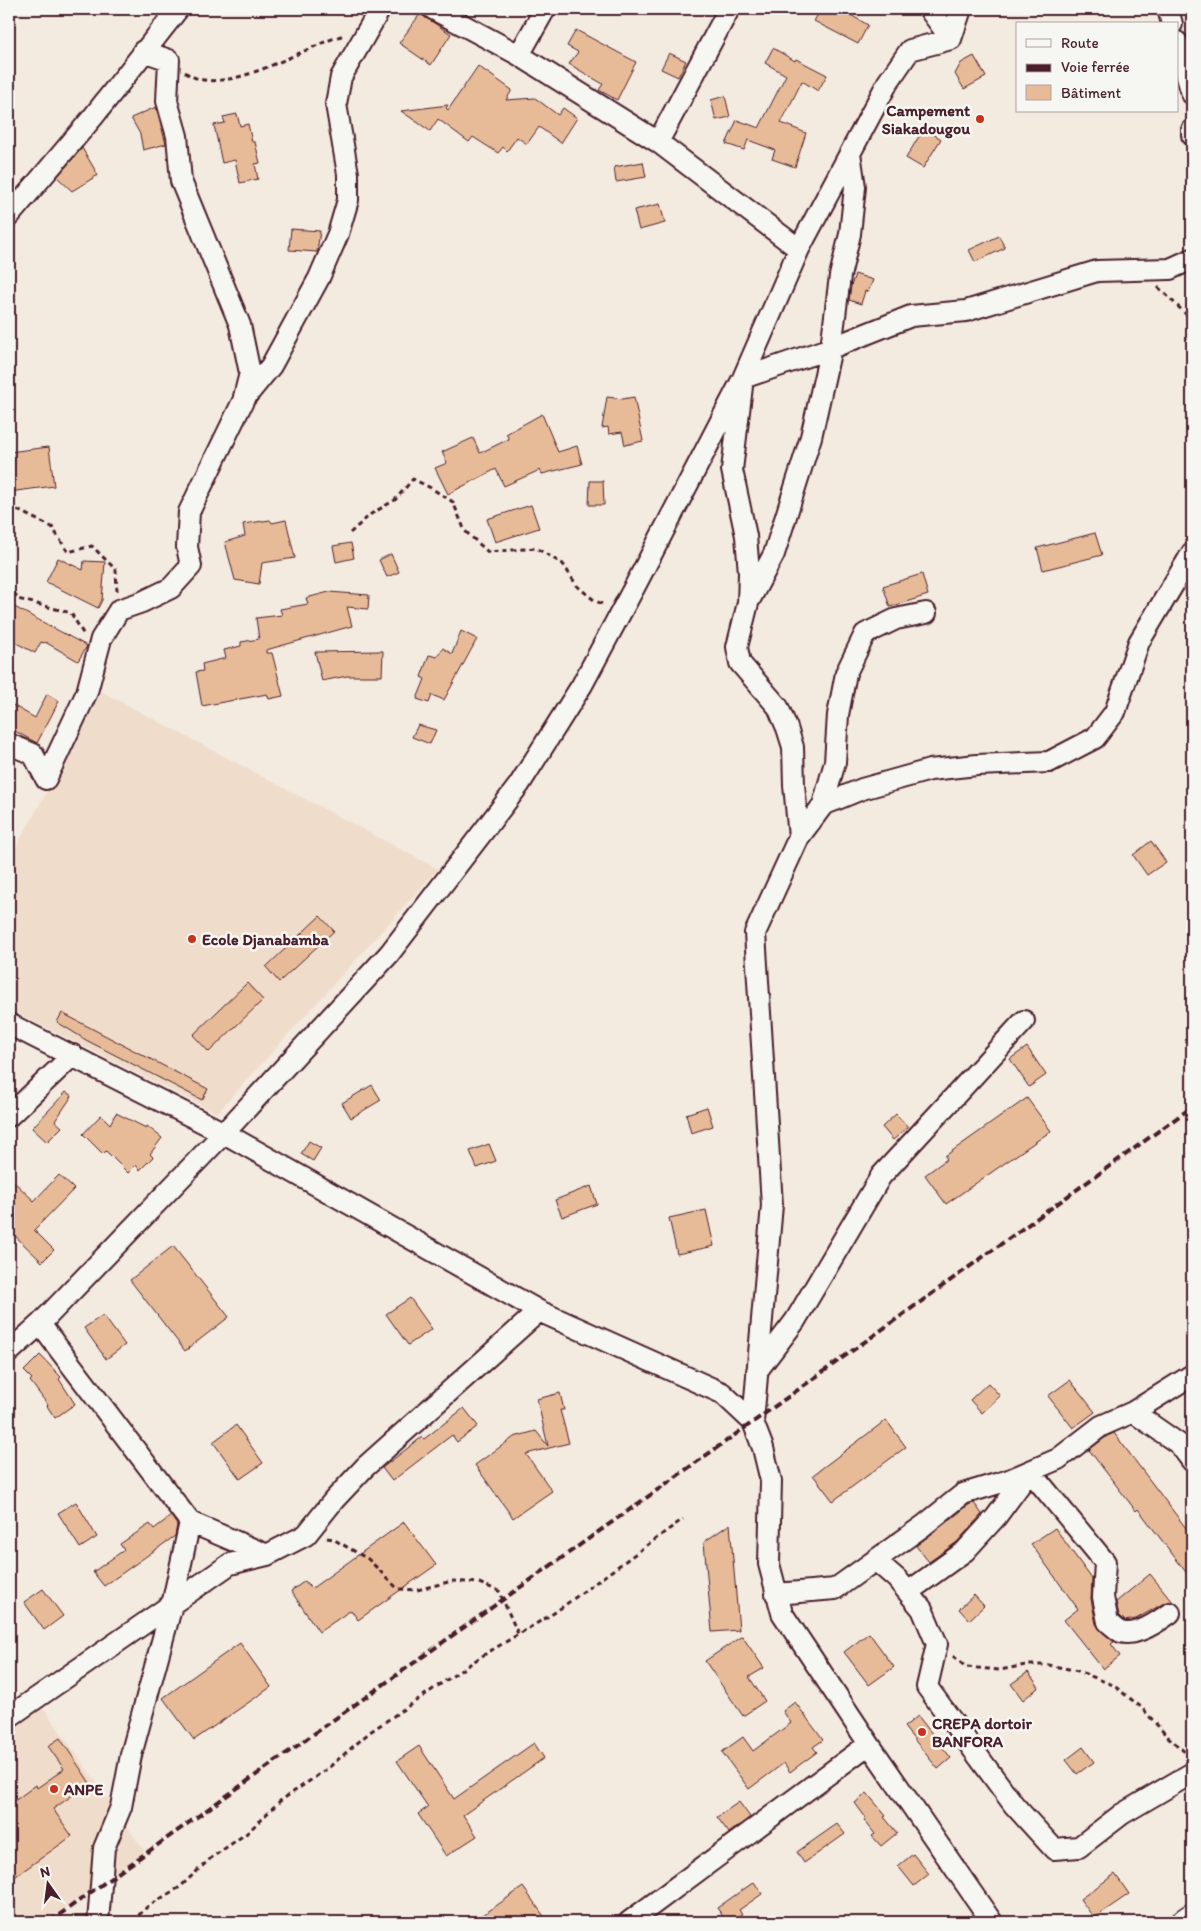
<svg xmlns="http://www.w3.org/2000/svg" width="1201" height="1931" font-family="Itim,sans-serif">
<style>
.built{fill:#f0dcca}
.building{fill:#e8bb98;stroke:#4a1f2b}
.lines{fill:none;stroke-linecap:round;stroke-linejoin:round}
.minor-casing{stroke:#4a1f2b;stroke-width:24}
.highway-casing{stroke:#4a1f2b;stroke-width:31}
.path{stroke:#4a1f2b;stroke-width:3;stroke-dasharray:5 4;stroke-linecap:butt}
.minor{stroke:#f6f6f2;stroke-width:20}
.highway{stroke:#f6f6f2;stroke-width:28}
.rail{stroke:#4a1f2b;stroke-width:4;stroke-dasharray:8 4;stroke-linecap:butt}
.poi-dot{fill:#c8321e;stroke:#f6f6f2;stroke-width:2}
.labels{text-anchor:middle;stroke-width:5;stroke-linejoin:round;paint-order:stroke}
.poi-label{font-size:16px;font-weight:bold;fill:#4a1f2b;stroke:#f6f6f2;text-anchor:start}
</style>
<rect width="100%" height="100%" fill="#f3eae0"/>
<filter id="ink" filterUnits="userSpaceOnUse"><feTurbulence type="fractalNoise" baseFrequency=".02" numOctaves="2"/><feDisplacementMap in="SourceGraphic" scale="10" xChannelSelector="R" yChannelSelector="G"/><feConvolveMatrix kernelMatrix="1 2 1 2 8 2 1 2 1" color-interpolation-filters="sRGB"/></filter>
<g filter="url(#ink)">
<path class="built" d="M102,692L438,869L217,1113L9,1009V860Z
M40,1703L145,1852L44,1922H9V1725Z"/>
<path class="building" d="M821,9H840L868,25L858,44L814,21Z
M420,14L451,34L431,65L399,43Z
M576,30L636,62L617,100L599,90L603,84L569,64L578,52L567,46Z
M773,48L795,61L796,59L827,75L818,91L802,81L781,123L806,133L795,167L772,159L775,150L748,140L744,150L726,144L737,120L759,128L786,75L765,63Z
M669,53L686,61L678,77L661,69Z
M974,56L986,77L964,89L955,74L961,63Z
M478,66L512,90L506,100L535,98L558,115L563,108L577,118L561,143L539,127L527,144L517,137L507,151L503,147L498,153L473,137L469,142L438,119L430,131L401,111L448,105L446,108L448,110Z
M725,96L730,117L716,120L711,100Z
M156,107L166,144L143,150L140,134L131,118Z
M237,114L240,126L248,124L252,142H255L260,163L255,164L258,179L240,183L235,160L222,163L214,125L225,123L223,117Z
M924,128L941,139L923,168L906,158Z
M82,148L98,175L72,191L57,177Z
M643,162L646,177L616,182L614,167Z
M660,204L665,223L639,230L634,210Z
M291,229L320,231L317,252L289,250Z
M999,236L1005,248L975,262L969,250Z
M855,274L873,280L868,292L865,291L861,304L849,300L851,286Z
M607,397L623,399L634,397L643,441L625,445L622,432L609,434L608,427L602,428Z
M542,414L558,452L577,446L582,464L542,474L540,470L504,486L496,469L448,494L435,468L447,463L442,452L473,438L480,453L509,439L506,434Z
M49,447L54,486L9,492V452Z
M590,481H603L604,505H589Z
M531,505L539,528L495,542L487,519Z
M270,520L272,523L286,520L295,558L262,563L259,584L235,580L225,542L245,536L243,524Z
M1095,533L1102,555L1043,570L1037,548Z
M351,543L354,558L336,562L333,546Z
M391,554L399,572L387,577L379,560Z
M58,558L83,570L84,561L105,562L102,600L98,608L46,582Z
M922,574L928,595L890,607L883,586Z
M329,592L369,595L368,609L347,607L352,626L266,650V653H272L283,696L269,699L267,694L202,706L196,672L203,671L202,664L226,658L224,650L241,646V642L259,639L256,618L282,615L280,609L308,604L306,598Z
M9,604L87,646L78,661L45,642L44,643L41,642L35,653L9,639Z
M461,631L477,639L444,700L432,695L429,703L417,699L425,679L421,677L429,655L437,657L443,648L452,654Z
M383,651L382,676H347L322,681L315,652Z
M47,694L59,701L37,743L9,728V703L35,718Z
M418,725L436,730L430,744L412,737Z
M1151,841L1166,862L1147,875L1133,855Z
M320,916L334,931L279,982L266,967Z
M247,983L263,1000L209,1052L193,1035Z
M62,1013L208,1089L202,1100L86,1040L57,1022Z
M1027,1047L1046,1075L1029,1087L1010,1059Z
M372,1085L381,1100L351,1118L342,1103Z
M66,1092L72,1096L55,1121L62,1127L47,1142L32,1128Z
M1027,1098L1051,1131L946,1204L925,1175L947,1159L945,1156Z
M707,1107L713,1126L691,1133L686,1114Z
M116,1113L146,1128L147,1126L162,1138L150,1154L153,1157L140,1170L136,1165L128,1173L106,1151L103,1154L83,1134L101,1115L110,1124Z
M896,1114L908,1127L893,1140L882,1127Z
M309,1141L321,1148L313,1161L301,1154Z
M489,1144L496,1161L477,1168L470,1151Z
M59,1175L74,1189L34,1230L54,1250L42,1262L9,1230V1177L34,1201Z
M591,1186L597,1204L562,1217L555,1200Z
M706,1210L714,1246L677,1254L669,1218Z
M173,1246L229,1317L185,1351L130,1280Z
M410,1298L432,1329L408,1345L386,1314Z
M103,1315L125,1345L106,1359L84,1328Z
M40,1355L61,1377L59,1379L75,1404L55,1418L47,1406L48,1405L30,1381L32,1379L24,1371Z
M1070,1380L1095,1412L1073,1428L1048,1396Z
M988,1383L1000,1396L982,1413L970,1400Z
M560,1393L564,1410H560L569,1443L526,1454L552,1491L513,1518L475,1465L514,1437L536,1431L548,1446L537,1399Z
M464,1408L478,1426L457,1442L452,1435L392,1481L382,1468L422,1437L424,1439Z
M886,1420L906,1447L833,1501L813,1475Z
M236,1425L263,1463L240,1479L213,1442Z
M1114,1433L1192,1536V1580L1138,1509L1136,1511L1089,1450L1107,1436Z
M76,1502L97,1537L80,1548L58,1513Z
M974,1503L982,1514L957,1542L929,1562L916,1546L970,1504Z
M171,1516L177,1525L175,1536L104,1586L93,1572L124,1550L120,1544L150,1524L154,1529Z
M404,1522L436,1565L358,1620L351,1610L319,1632L291,1591L305,1581L311,1589Z
M730,1524L739,1630L712,1632L704,1542Z
M1055,1528L1092,1579L1091,1599L1096,1624L1101,1631L1114,1642L1111,1644L1120,1656L1103,1669L1064,1620L1078,1609L1031,1544Z
M1150,1574L1173,1602L1164,1603L1136,1619L1125,1621L1119,1615L1116,1602Z
M43,1589L63,1616L44,1630L24,1602Z
M974,1595L984,1606L969,1620L959,1609Z
M869,1633L894,1667L869,1685L844,1652Z
M742,1636L764,1668L749,1677L765,1701L743,1716L705,1661Z
M240,1643L271,1687L194,1740L163,1698Z
M1028,1672L1039,1687L1023,1700L1011,1684Z
M795,1702L823,1740L813,1747L817,1752L790,1772L784,1763L749,1789L722,1752L743,1737L753,1751L791,1723L783,1711Z
M918,1716L951,1758L938,1769L904,1727Z
M60,1738L90,1783L53,1809L72,1836L9,1881V1805L36,1785L37,1788L64,1769L48,1746Z
M534,1743L544,1758L463,1815L477,1836L446,1856L418,1814L428,1807L397,1761L419,1746L454,1799Z
M1083,1747L1094,1762L1077,1774L1066,1760Z
M867,1793L886,1816L884,1817L897,1833L881,1846L872,1836L875,1834L864,1820L866,1818L855,1803Z
M739,1802L750,1817L729,1833L717,1817Z
M837,1824L845,1834L804,1863L797,1852Z
M913,1854L929,1874L914,1886L898,1866Z
M1115,1874L1129,1894L1094,1918L1080,1899Z
M754,1882L762,1894L739,1910L742,1914L727,1922L717,1908Z
M523,1887L548,1922H473Z"/>
<g class="lines">
<defs>
<path id="minor" d="M433,9L519,55L658,142L799,249
M929,9L951,39
M1168,9L1172,24
M1177,42L1192,94
M143,51L169,60L167,101L177,136L181,181L240,325L250,373L244,397
M519,55L545,9
M1192,130V135
M658,142L729,9
M9,216L93,117L178,9
M750,599L774,554L811,437L831,348L840,276L850,234L855,187L850,153
M9,744L33,754L46,779L87,692L101,639L119,610L142,602L171,588L191,566L187,547L189,512L244,399L271,366L319,278L338,234L348,200V174L336,104L341,77L380,9
M823,805L835,762L838,715L846,673L865,634L896,619L926,613
M799,837L823,805L862,789L930,770L977,765L1049,762L1095,738L1115,712L1139,642L1192,553
M9,1024L224,1133L539,1311L722,1393L753,1422L763,1448L771,1481L769,1564L782,1613L869,1744L992,1922
M9,1116L73,1055
M40,1324L190,1522L267,1555
M9,1352L40,1324L224,1133L389,954L519,785L582,685L636,584L743,378L799,249L888,82L910,50L951,39L961,9
M757,1371L795,1321L881,1176L1024,1021
M1133,1412L1179,1444L1192,1461
M753,1422L772,1205L755,933L799,837L794,785L793,747L787,728L778,707L740,663L737,647L748,603L749,573L746,536L732,470L743,378L831,348L911,316L966,311L1097,271L1170,269L1192,259
M875,1560L897,1579L922,1609L937,1644L927,1687L1014,1805L1054,1849L1079,1847L1122,1814L1192,1773
M908,1592L965,1551L996,1517L1030,1471L1105,1562L1103,1597L1108,1622C1112,1625 1117,1630 1121,1632C1136,1637 1159,1621 1170,1613
M776,1594L835,1589L923,1526L963,1494L1009,1480L1058,1459L1101,1426L1133,1412L1192,1375
M9,1717L230,1564L267,1555L306,1535L334,1500L365,1467L539,1311
M98,1922L104,1848L121,1807L131,1755L172,1605L190,1522
M629,1922L869,1744"/>
<path id="highway" d="M1186,1922L1192,1918"/>
</defs>
<use href="#minor" class="minor-casing"/>
<use href="#highway" class="highway-casing"/>
<path class="path" d="M185,72C223,102 304,45 345,35
M1158,287L1192,320
M9,506L52,527L68,552L92,546L116,570L117,591
M350,533L371,514L395,500L413,479L431,488L453,502L465,531L488,552L536,548L563,564L577,586L594,600L604,605
M9,585L18,599L71,613L84,635
M327,1538L333,1539L368,1559L398,1589L417,1590L452,1581L479,1583L499,1591L518,1634
M953,1656L966,1667L1000,1670L1026,1665H1049L1078,1671L1113,1685L1141,1707L1166,1735L1188,1755
M132,1922L148,1906L180,1887L211,1858L247,1833L280,1801L327,1769L370,1732L482,1656L554,1613L683,1519"/>
<use href="#minor" class="minor"/>
<use href="#highway" class="highway"/>
<path class="rail" d="M49,1922L753,1422L1192,1107"/>
</g>
</g>
<g class="poi-dot">
<circle cx="980" cy="119" r="5"/>
<circle cx="192" cy="939" r="5"/>
<circle cx="922" cy="1732" r="5"/>
<circle cx="54" cy="1789" r="5"/>
</g>
<g class="labels">
<g class="poi-label">
<text x="970" y="116" text-anchor="end">Campement<tspan x="970" dy="18">Siakadougou</tspan></text>
<text x="202" y="945">Ecole Djanabamba</text>
<text x="932" y="1729">CREPA dortoir<tspan x="932" dy="18">BANFORA</tspan></text>
<text x="64" y="1795">ANPE</text>
</g>
</g>
<rect width="1201" height="1931" fill="none" stroke="#f6f6f2" stroke-width="30"/>
<rect x="15" y="15" width="1171" height="1901" fill="none" stroke="#4a1f2b" stroke-width="2" filter="url(#ink)"/>
<rect x="1016" y="22" width="162" height="90" fill="#f6f6f2" stroke="#b1a0a2"/>
<rect x="1026" y="39" width="25" height="8" fill="#f6f6f2" stroke="#b1a0a2"/>
<text x="1061" y="48" font-size="15" fill="#4a1f2b">Route</text>
<rect x="1026" y="64" width="25" height="8" fill="#4a1f2b" stroke="#b1a0a2"/>
<text x="1061" y="72" font-size="15" fill="#4a1f2b">Voie ferrée</text>
<rect x="1026" y="85" width="25" height="15" fill="#e8bb98" stroke="#b1a0a2"/>
<text x="1061" y="98" font-size="15" fill="#4a1f2b">Bâtiment</text>
<g transform="translate(48 1884) rotate(346)" stroke="#f6f6f2" stroke-width="4" paint-order="stroke">
<path d="M0-4L9 19L0 12L-9 19Z" fill="#4a1f2b"/>
<text y="-8" font-size="14" font-weight="bold" text-anchor="middle" fill="#4a1f2b">N</text>
</g>
</svg>
